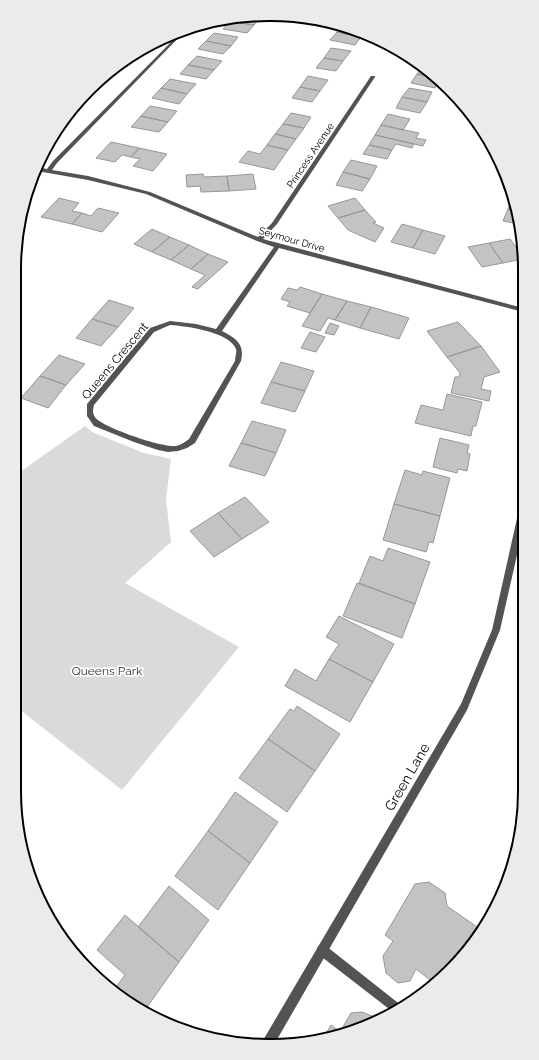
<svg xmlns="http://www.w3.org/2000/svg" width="539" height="1060" font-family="Raleway,sans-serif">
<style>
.green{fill:#dadada}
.building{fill:#c3c3c3;stroke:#979797}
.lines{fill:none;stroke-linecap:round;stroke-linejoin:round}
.service{fill:#535353;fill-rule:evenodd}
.minor{fill:#535353;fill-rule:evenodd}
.tertiary{fill:#535353;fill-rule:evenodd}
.labels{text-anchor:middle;stroke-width:3.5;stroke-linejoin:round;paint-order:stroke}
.far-street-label{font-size:10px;fill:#000;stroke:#fff}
.street-label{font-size:12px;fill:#000;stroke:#fff}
.park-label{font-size:12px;fill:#313131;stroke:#fff}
.near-street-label{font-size:14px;fill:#000;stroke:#fff}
.rim{fill:none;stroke:#000;stroke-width:2}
</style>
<rect width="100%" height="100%" fill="#fff"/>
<path class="green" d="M85,426L92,432L144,453L171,459L166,499L171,542L125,583L239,647L122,790L14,705V478L20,472Z"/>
<path class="building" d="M261,18L254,25L233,22Z
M229,22H233L254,25L247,33L223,29Z
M339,29L363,35L361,37L337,32Z
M337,32L361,37L355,45L330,40Z
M214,33L238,37L231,46L206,41Z
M206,41L231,46L223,54L198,49Z
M331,48L351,51L343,61L324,58Z
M197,56L222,61L214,70L188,65Z
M324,58L343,61L336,71L316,68Z
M188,65L214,70L206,79L180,74Z
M422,67L438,77V78L417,74Z
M417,74L438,78L440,80L435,88L411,83Z
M105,75L109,76L100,85L96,84Z
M308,76L328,80L320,91L300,87Z
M170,79L196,84L187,94L161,88Z
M300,87L320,91L312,102L292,98Z
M161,88L187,94L179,104L152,98Z
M409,88L432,92L427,102L402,97Z
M402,97L427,102L420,113L396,108Z
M150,106L177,111L168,122L141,116Z
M291,113L311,117L304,128L283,124Z
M388,114L410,119L403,130L381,125Z
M141,116L168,122L159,132L131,127Z
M283,124L304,128L296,139L275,134Z
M381,125L419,133L416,138L426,140L423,146L375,135Z
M275,134L296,139L288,150L267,145Z
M375,135L414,144L412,148L396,144L392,150L369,145Z
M111,142L139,148L131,157L122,155L115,162L96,158Z
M267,145L288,150L274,170L239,162L248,151L260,154Z
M369,145L392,150L387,159L363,154Z
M139,148L167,154L153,171L133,166L140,159L131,157Z
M351,160L377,166L370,179L343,172Z
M343,172L370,179L362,191L336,185Z
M203,174L204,177L227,176L229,191L201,192L200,186L187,187L186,175Z
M253,174L256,189L229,191L227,176Z
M512,197L516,210L508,209Z
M59,198L79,203L72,211L82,213L72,224L41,217Z
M355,198L365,210L338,218L328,206Z
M98,208L119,213L102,232L72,224L82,213L91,216Z
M508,209L516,210L520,224L503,221Z
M365,210L376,222L373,223L384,228L375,242L348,230L338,218Z
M402,224L423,230L413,248L391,242Z
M152,229L170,237L152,252L134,244Z
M423,230L445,236L435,254L413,248Z
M170,237L189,245L171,260L152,252Z
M510,239L523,257V259L503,263L489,243Z
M489,243L503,263L482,267L468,247Z
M189,245L208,254L191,269L171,260Z
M208,254L228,262L198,289L192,287L205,275L191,269Z
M300,287L322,294L310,313L287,306L290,302L281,299L288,288L297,290Z
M322,294L347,301L335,320L328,318L320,331L302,326Z
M109,300L134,308L118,327L92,319Z
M347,301L371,307L360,328L335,320Z
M371,307L409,318L399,339L360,328Z
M92,319L118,327L101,346L76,338Z
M458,322L481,346L447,357L427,331Z
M330,323L339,326L334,335L325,333Z
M310,332L325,337L316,352L301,348Z
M481,346L500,372L484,377L481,389L491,391L489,401L451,393L455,377H459L460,373L447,357Z
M59,355L85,364L66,385L40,376Z
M281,362L314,371L305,391L271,382Z
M40,376L66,385L48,408L21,398Z
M271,382L305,391L295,412L261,403Z
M447,394L482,402L476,426H473L471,436L415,423L421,405L443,410Z
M252,421L286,430L276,453L241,443Z
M440,438L469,445L467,453L470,454L467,471L458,469L457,473L433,467Z
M241,443L276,453L265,476L229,466Z
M405,470L422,475L423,471L450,478L440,516L394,504Z
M245,497L269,522L242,539L218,513Z
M394,504L440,516L433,543L429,542L426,552L383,540Z
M218,513L242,539L214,557L190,531Z
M388,548L430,562L415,604L359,583L370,556L383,561Z
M357,583L415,604L402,638L343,616Z
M339,616L394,644L373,682L329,659L339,644L326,637Z
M329,659L373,682L350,722L285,686L295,669L316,681Z
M297,706L340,734L315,771L268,739L290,709L294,711Z
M268,739L315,771L287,812L239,778Z
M235,792L278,822L250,863L208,831Z
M208,831L250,863L218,910L175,876Z
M429,882L445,893L447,906L480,929L450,971L434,983L416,969L410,981L398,983L386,973L383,956L393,941L385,935L415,884Z
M169,886L209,920L179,962L138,927Z
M125,915L179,962L145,1010L128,1003L114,990L125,975L97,950Z
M362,1012L372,1016L375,1022L324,1037L331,1025L340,1032L351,1013Z"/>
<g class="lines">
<path class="service" d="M322,945L326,946L402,1006L393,1012L318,954L317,950L318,946Z"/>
<path class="minor" d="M189,27L57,163L52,170L88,176L150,192L258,237L272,223L371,76H375V77L277,224L263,239L523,308V312L279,248L222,331C236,338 245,344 241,361L195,443L187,448L178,451L168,452L158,450L134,442L94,426L87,416V404L150,328L170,321L196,324L216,329L274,247L257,241L146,194L88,180L37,171V167L47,169L53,161L182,31ZM170,325C186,326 230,332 236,349C237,352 235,357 235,361L189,439C185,442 181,445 176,446C163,448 101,427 95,417C92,413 93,409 94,405L154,332Z"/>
<path class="tertiary" d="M524,502V524L500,630L467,710L275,1043L262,1042L461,704L492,630L520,505Z"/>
</g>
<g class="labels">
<g class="far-street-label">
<text transform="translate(310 155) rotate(-56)" y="4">Princess Avenue</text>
<text transform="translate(292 239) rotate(16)" y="4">Seymour Drive</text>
</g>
<g class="street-label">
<text transform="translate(115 361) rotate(-50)" y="4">Queens Crescent</text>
</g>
<g class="park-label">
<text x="107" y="675">Queens Park</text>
</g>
<g class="near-street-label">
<text transform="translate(407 777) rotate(-60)" y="5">Green Lane</text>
</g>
</g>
<path d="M0 0H539V1060H0ZM269 21H270A248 248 0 0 1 518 269V791A248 248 0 0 1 270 1039H269A248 248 0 0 1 21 791V269A248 248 0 0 1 269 21Z" fill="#ebebeb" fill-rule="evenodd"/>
<path class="rim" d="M269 21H270A248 248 0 0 1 518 269V791A248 248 0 0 1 270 1039H269A248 248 0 0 1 21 791V269A248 248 0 0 1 269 21Z"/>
</svg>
